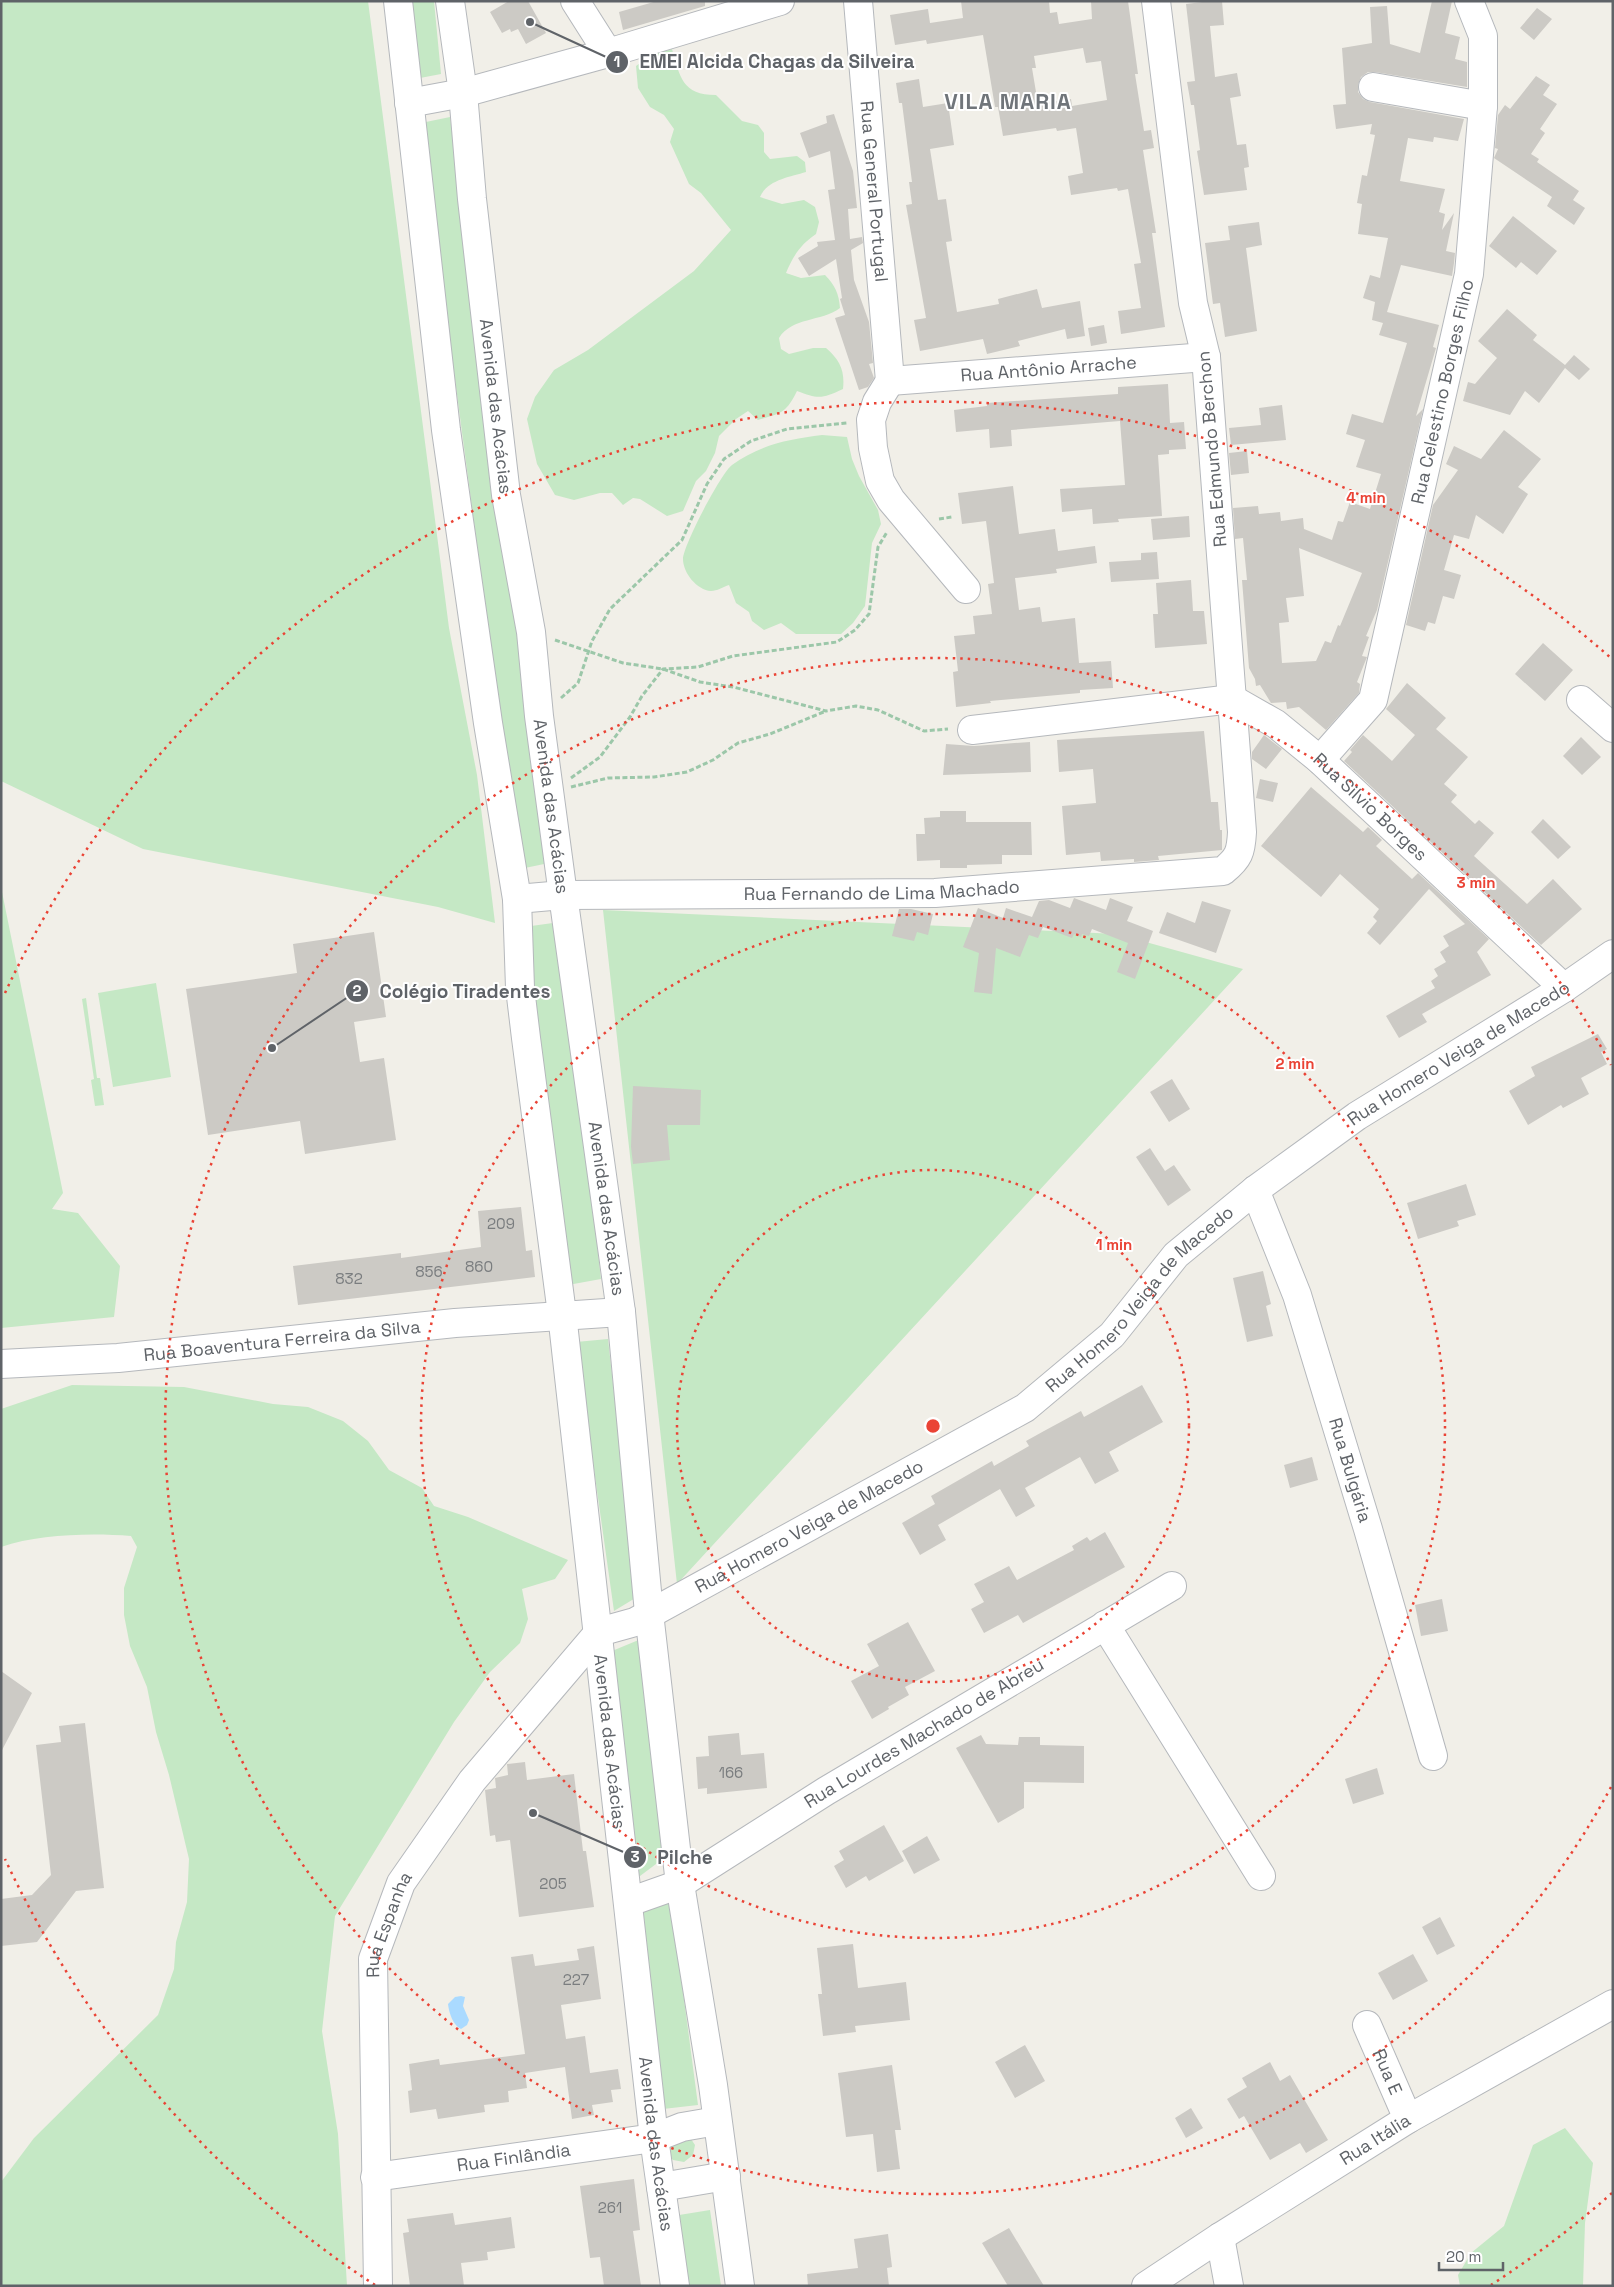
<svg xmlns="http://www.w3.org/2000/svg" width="1614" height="2287" font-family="'Space Grotesk',sans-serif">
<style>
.green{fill:#c5e8c5}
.water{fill:#aadaff}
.building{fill:#cccac5;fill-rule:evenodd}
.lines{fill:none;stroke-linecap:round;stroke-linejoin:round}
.minor-casing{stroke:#b5b8bc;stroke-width:30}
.path{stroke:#9cc7a9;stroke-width:3;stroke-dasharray:5 2.5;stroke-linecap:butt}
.minor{stroke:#fff;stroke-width:28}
.ring{fill:none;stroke:#ea4335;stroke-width:2.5;stroke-dasharray:2.5 5}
.labels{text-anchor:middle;stroke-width:4;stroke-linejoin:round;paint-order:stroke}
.number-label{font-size:15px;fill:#7a7d7f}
.street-label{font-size:18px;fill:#5f6368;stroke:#fff}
.district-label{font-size:22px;font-weight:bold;letter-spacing:1px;fill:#70757a;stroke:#fff}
.centre{fill:#ea4335;stroke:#fff;stroke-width:2.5}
.ring-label{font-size:15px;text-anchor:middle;font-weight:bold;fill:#ea4335;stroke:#fff;stroke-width:4;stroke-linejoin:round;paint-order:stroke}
.leader{fill:none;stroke:#5f6368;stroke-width:2}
.callout-dot{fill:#5f6368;stroke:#fff;stroke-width:2}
.mark-label{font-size:15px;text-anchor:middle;font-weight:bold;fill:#fff}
.callout-label{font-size:19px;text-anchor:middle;font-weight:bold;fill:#5f6368;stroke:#fff;stroke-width:4;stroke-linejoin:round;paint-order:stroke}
</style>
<rect width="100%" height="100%" fill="#f1efe8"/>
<path class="green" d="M1,1H368L449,628L477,775L495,923L438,907L143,849L1,781Z
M410,1H434L441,74L420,78Z
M672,49C680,77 682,95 716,95L742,121L758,125L764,133V152L770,159L797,156L805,162L806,172C790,177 767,180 760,197L782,204L804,200L815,207L819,222L816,234C801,244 793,256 786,273L801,278L825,275C835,285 839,294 840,308C821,322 792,317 779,338L781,349L789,354L813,348H826C840,360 845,371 843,389C822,399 818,399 797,391C786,413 782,413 758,420L748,411L736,419L719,436L715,453L706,471L696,481L683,511L667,516L640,499L633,498L623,505L612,493H600L574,500L555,495L537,464L527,419L535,397L554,370L588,350L694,271L731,230L701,193L689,184L670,142L674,129L664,115L650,107L638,88L636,66L651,55Z
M450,117L549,863L520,869L421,123Z
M822,435L847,437L852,459L859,476L878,510L881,524L872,543L865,606L853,623L841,634H796L781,623L764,630L752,621L749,612L736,603L729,585C723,587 717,591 711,591C697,590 683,573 683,559C683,546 721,473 732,465C759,445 789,439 822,435Z
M1,887L63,1193L52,1209L78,1213L120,1266L114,1317L1,1328Z
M603,910L1117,934L1243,969L677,1584Z
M560,922L601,1279L568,1285L524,927Z
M156,983L171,1077L113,1087L98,993Z
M86,998L97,1078H100L104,1105L95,1106L91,1080L94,1079L82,999Z
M608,1339L637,1597L614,1611L576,1342Z
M72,1385L184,1387L273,1404L308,1407L343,1421L368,1441L389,1470L422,1488L434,1506L468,1517L568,1560L555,1579L522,1589L528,1619L520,1643L490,1672L454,1722L335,1916L322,2031L338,2134L347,2286H1V2182L34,2138L158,2015L174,1969L176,1942L187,1902L189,1859L169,1775L156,1732L147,1687L130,1646L124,1615V1588L137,1547L131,1536C91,1533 39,1534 1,1547V1409Z
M641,1639L668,1855L636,1879L612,1651Z
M671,1901L698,2105L663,2109L636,1906Z
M1565,2128L1593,2163L1585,2223L1583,2286H1460L1458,2275L1471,2253L1504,2226L1533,2145Z
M689,2136L695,2145L693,2155L684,2162L673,2160L666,2151L668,2140Z
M710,2210L721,2286H684L673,2216Z"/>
<path class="water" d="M461,1996L465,1997L463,2006L469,2020L467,2025L461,2029C453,2025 449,2013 448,2004L455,1997Z"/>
<path class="building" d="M509,1H528L546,33L526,44L518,29L511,32L510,29L502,33L490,12Z
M657,1H705V6L623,30L619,12Z
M961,1H1049L1050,13L1057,12L1059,24L1092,19L1091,1H1128L1138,74H1135L1144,131L1151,130L1154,148L1143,150L1156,233H1152L1165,327L1121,334L1118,311L1141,308L1134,264L1141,263L1128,189L1118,191L1117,188L1071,195L1068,176L1083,173L1076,128L1057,131L1056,128L1003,136L998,107H995L983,35L927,44L926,40L895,45L890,15L928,9L930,23L963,18ZM1083,48L1086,63L1101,61L1107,100L1072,106L1071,99L1038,104L1032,68H1036L1034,56Z
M1210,1H1222L1224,25L1210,26L1215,77L1237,73L1241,96L1230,98L1237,145L1246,144L1249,167L1244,168L1247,190L1204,195L1197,151L1200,150L1194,105H1191L1187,82L1195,81L1186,4Z
M1432,1H1452L1445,33L1460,37L1455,59L1467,62V87L1375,72H1368L1361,77L1358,85V92L1363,99L1370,102L1464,119L1458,141L1434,137L1433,142L1408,138L1400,181L1445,189L1439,212L1445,214L1442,230L1454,213L1446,251L1455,253L1454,263L1452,276L1401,265L1387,312L1439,325L1433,347L1436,348L1416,416L1423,409L1377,610L1366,636L1369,637L1362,656L1367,657L1357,682L1360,684L1359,693L1326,730L1299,707L1287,709L1286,702L1271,703L1260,685L1256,686L1255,679L1249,668L1242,580H1247L1243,538L1235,539L1233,508L1258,506L1259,514L1280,512L1281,521L1303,518L1304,529L1332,540L1338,521L1343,522L1350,502L1370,509L1381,474L1356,467L1365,440L1346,434L1352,414L1383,423L1407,343L1379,335L1383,323L1372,320L1375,302L1363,298L1370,275L1380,278L1388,238L1358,234L1362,204L1357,203L1362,175L1367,176L1375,135L1370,134L1372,124L1336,129L1333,105L1346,104L1342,48L1372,43L1370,7L1387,6L1390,44L1420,53ZM1299,548L1362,573L1340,626L1338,625L1331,643L1325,641L1316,661L1282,663L1279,623L1289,622L1286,598L1304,596Z
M1537,8L1552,19L1534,40L1520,28Z
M1536,76L1550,85L1543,95L1557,104L1540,129L1545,133L1531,154L1539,159L1537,162L1579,191L1573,200L1585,208L1574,225L1547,206L1552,197L1494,158L1498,149L1495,148L1498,115L1505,105L1510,109Z
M919,79L923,107L948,103L954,145L930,149L938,200L946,199L952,241L946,242L957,312L999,304L998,299L1037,289L1042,308L1080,301L1085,336L1067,339L1065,329L1018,341L1020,346L987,354L983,339L920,351L914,320L926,318L906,205L912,204L909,182H912L902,103H899L896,83Z
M834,114L853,171L857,208L848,209L850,239L862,237L863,243L851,250L854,280L869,322L873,363L869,364L874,378L868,387L859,390L835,318L845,315L840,299L842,298L836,259L809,276L798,258L818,246L817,242L835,240L828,190L835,189L830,151L809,158L800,133L827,123L826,116Z
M1513,216L1557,251L1537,275L1521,262L1516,268L1489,246Z
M1259,222L1262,245L1246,248L1257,331L1225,337L1220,303L1213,304L1205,243L1230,240L1228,226Z
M1507,309L1537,335L1533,340L1565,365L1574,355L1590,369L1579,380L1565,368L1539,403L1525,391L1510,415L1463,401L1468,382L1475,384L1497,358L1478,341Z
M1104,325L1107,343L1091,346L1088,328Z
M1168,384L1170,423L1184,422L1186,449L1169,450V454L1158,455L1162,516L1118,519L1119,522L1093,524L1092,509L1062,512L1060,489L1125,485L1120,421L1011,430L1012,446L990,448L989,429L956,432L954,410L987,406V403L1118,394V387Z
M1282,405L1286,440L1231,445L1229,428L1261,425L1259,408Z
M1504,430L1541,459L1518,487L1528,494L1503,534L1476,515L1469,539L1454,535L1444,570L1461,575L1454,599L1443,596L1435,624L1428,622L1425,631L1406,625L1433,505L1458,470L1446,464L1454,446L1481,459Z
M1247,451L1249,473L1231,475L1229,453Z
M1013,486L1019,534L1055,529L1058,551L1095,546L1097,563L1056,569L1057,573L1015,578L1019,610L1040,607L1042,622L1075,618L1079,663L1111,661L1113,688L1080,690V693L990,701L991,703L956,707L953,672L958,671L954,636L975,634L973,616L992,614L988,584L994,583L986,521L962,524L958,493Z
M1189,516L1190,537L1153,540L1151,519Z
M1157,552L1159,579L1111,582L1109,562L1141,560V553Z
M1191,580L1193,611H1204L1207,644L1155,648L1153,614H1158L1156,583Z
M1543,643L1573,670L1545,701L1515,674Z
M1407,683L1446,718L1436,729L1468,757L1444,784L1457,795L1451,802L1475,824L1479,820L1494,833L1474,856L1527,904L1553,879L1582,909L1541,945L1344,761L1352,752L1350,750L1363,735L1392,761L1415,735L1386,709Z
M1204,731L1211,802H1218L1220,830H1222V850L1158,856L1159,860L1134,862V859L1101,861L1100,852L1066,855L1062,806L1096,803L1093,769L1059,772L1057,740Z
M1264,735L1282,749L1266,769L1252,759V752Z
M1581,737L1601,757L1582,775L1563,756Z
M1030,742L1031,772L943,775L946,744L974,746Z
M1260,779L1278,783L1273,802L1256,798Z
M1311,787L1363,832L1368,827L1382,840L1376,846L1412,879L1418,873L1489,939L1477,952L1491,975L1422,1014L1427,1022L1399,1038L1386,1016L1435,988L1431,981L1438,976L1434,969L1446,962L1440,952L1449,946L1443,936L1465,924L1429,889L1380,945L1367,933L1377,921L1373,917L1379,909L1340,874L1321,897L1261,846Z
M940,811H966V822H1031L1032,855H1002V864L967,865V868H940V860L917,861L916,834H925L924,818L940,817Z
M1543,819L1571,847L1558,859L1531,832Z
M1074,898L1106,910L1110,898L1133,907L1127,921L1153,931L1135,979L1117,972L1128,943L1092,929L1089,936L1082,934L1081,937L1074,934L1072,938L1043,927L1038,938L1029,935L1020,957L996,948L992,994L974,992L979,953L963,947L978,908L1003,918L1006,908L1032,917L1039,901L1049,900L1070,908Z
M1202,901L1231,910L1216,953L1159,933L1167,912L1195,923Z
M899,909H911L933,914L928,935L917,932L914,941L892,936Z
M374,932L386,1017L354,1022L360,1062L384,1058L396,1140L305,1154L300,1121L208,1135L186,989L297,973L293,944Z
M1598,1034L1607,1049L1601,1052L1607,1064L1581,1078L1589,1094L1563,1108L1561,1105L1528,1125L1509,1091L1535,1076L1531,1067Z
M1172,1079L1190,1109L1169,1122L1150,1092Z
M633,1086L701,1090L700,1125H667L670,1160L633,1164L631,1147Z
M1150,1148L1165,1171L1174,1165L1191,1190L1168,1206L1136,1157Z
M1466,1184L1476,1215L1457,1221L1459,1226L1418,1239L1407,1203Z
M521,1207L526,1251L532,1250L535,1277L298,1305L293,1266L401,1253V1258L481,1247L478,1211Z
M1263,1271L1271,1304L1266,1306L1273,1336L1247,1342L1233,1278Z
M1142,1385L1163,1422L1109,1452L1119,1471L1095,1484L1080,1457L1025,1488L1035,1506L1016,1517L1000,1489L938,1525L946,1540L920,1555L902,1523L935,1504L931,1496L992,1461L994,1466L1029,1446L1026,1441L1044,1431L1081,1411L1084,1417Z
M1312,1457L1318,1480L1290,1488L1284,1465Z
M1105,1532L1125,1567L1023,1623L1018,1615L984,1633L971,1609L984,1602L974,1584L1009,1566L1017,1580L1074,1550L1072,1546L1087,1537L1090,1541Z
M1442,1599L1448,1631L1421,1636L1415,1605Z
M908,1622L935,1671L905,1687L909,1695L888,1707L889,1709L872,1719L851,1681L879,1666L867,1644Z
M1,1671L32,1693L1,1752Z
M85,1723L104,1888L76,1891L37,1942L1,1946V1899L32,1895L51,1875L36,1745L61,1742L59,1726Z
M739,1733L741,1755L764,1753L767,1788L707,1794V1788L698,1789L696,1757L709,1756L708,1736Z
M981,1735L986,1744L1018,1745L1019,1737H1040V1745L1084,1746V1783L1024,1782V1808L998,1823L956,1748Z
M525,1762L527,1780L574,1774L583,1851H586L594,1907L519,1917L510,1840L496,1842L495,1835L490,1836L485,1790L496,1788L495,1778L508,1775L507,1764Z
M1377,1768L1384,1794L1353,1804L1345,1779Z
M884,1825L904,1861L869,1881L866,1876L846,1888L834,1866L844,1860L839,1851Z
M927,1836L940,1860L914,1874L902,1851Z
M1440,1917L1455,1946L1437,1955L1422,1927Z
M853,1944L858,1988L906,1982L910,2020L855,2026L856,2032L823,2036L818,1994H822L817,1948Z
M594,1946L601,1999L561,2005L566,2039L585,2036L590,2073L618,2069L621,2089L611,2090L613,2102L592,2105L594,2115L572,2119L565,2067L525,2073L527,2088L508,2091L509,2102L484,2105L485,2112L438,2119L436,2109L410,2113L408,2091L412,2090L409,2064L439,2059L440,2065L525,2054L511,1957L533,1954L535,1966L579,1960L577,1949Z
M1413,1954L1428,1981L1393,2000L1378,1973Z
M1025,2045L1045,2081L1015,2098L995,2062Z
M1270,2062L1280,2081L1290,2075L1328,2140L1306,2153L1300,2143L1270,2160L1244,2116L1239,2119L1227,2099L1247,2087L1242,2078Z
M892,2065L901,2130H895L900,2169L877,2172L873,2134L846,2137L838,2073Z
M1191,2108L1203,2128L1186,2138L1175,2118Z
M634,2179L640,2230L633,2231L641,2286H604L600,2257L590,2258L580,2186Z
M453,2213L455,2225L511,2217L515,2248L487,2252L488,2260L461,2263L464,2286H410L403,2233L409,2232L407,2219Z
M1009,2228L1044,2286H1008L982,2243Z
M888,2234L892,2267L887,2268L889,2286H808L807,2274L858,2268L854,2239Z"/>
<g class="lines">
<defs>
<g id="minor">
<path id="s1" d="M398,1L446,430L488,723L517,899L520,988L526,1038L562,1314L654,2138L675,2286"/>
<path id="s2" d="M450,1L463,93L472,199L506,495L531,632L539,716L563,895L621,1312L649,1613L680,1884L713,2085L740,2286"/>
<path d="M575,1L608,53"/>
<path id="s3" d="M858,1L890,381"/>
<path d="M1373,87L1483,106"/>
<path d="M409,103L463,93L608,53L780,1"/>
<path id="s4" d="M890,381L1206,357"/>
<path d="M890,381L877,402L871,420L873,448L880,481L891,500L966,589"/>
<path d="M1581,700L1613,728"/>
<path id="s5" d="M972,730L1232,699L1276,724L1320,760L1564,988"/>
<path id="s6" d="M1320,760L1373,700L1469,274L1483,106V36L1469,1"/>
<path id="s7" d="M517,899L563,895L935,893L1223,871C1239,858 1241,852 1242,832L1206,357L1193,303L1156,1"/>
<path id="s8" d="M1255,1190L1297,1295L1368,1529L1433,1756"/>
<path id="s9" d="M1,1364L118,1358L455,1323L621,1312"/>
<path d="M1105,1625L1261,1876"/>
<path id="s10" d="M599,1632L635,1622L1025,1408L1112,1335L1176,1255L1255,1190L1357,1116L1564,988L1613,954"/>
<path id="s11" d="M629,1902L680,1884L826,1791L1172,1586"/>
<path id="s12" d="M1367,2025L1408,2119"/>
<path id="s13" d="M375,2177L654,2138L682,2127L717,2121"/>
<path d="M661,2187L726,2176"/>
<path d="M1220,2237L1229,2286"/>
<path id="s14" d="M378,2286L373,1959L401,1883L472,1781L599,1632"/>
<path id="s15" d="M1146,2286L1220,2237L1408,2119L1613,2004"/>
</g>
</defs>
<use href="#minor" class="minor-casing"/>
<path class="path" d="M939,519L952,517
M555,640L623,663L663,669L700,682L733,687L826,711L856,706L878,710L924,731L948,729
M561,698L578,683L592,641L610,609L682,540L707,484L724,459L751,441L787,429L847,423
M571,778L600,757L630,717L642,696L663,669L698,667L733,656L837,642L855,630L869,614L878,547L887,532
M571,787L608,778L654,777L687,772L713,760L738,743L770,734L826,711"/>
<use href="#minor" class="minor"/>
</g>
<g class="ring">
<circle cx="933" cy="1426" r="256"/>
<circle cx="933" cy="1426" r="512"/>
<path d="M1611 1787A768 768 0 1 1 1611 1065"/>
<path d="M1612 2193A1024 1024 0 0 1 1491 2285M375 2285A1024 1024 0 0 1 5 1859M5 993A1024 1024 0 0 1 1612 659"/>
</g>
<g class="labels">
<g class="number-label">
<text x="501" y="1229">209</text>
<text x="479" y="1272">860</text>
<text x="429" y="1277">856</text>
<text x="349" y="1284">832</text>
<text x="731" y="1778">166</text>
<text x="553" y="1889">205</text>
<text x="576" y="1985">227</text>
<text x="610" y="2213">261</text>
</g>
<g class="street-label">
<text dy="6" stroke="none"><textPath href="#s3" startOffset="191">Rua General Portugal</textPath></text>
<text dy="6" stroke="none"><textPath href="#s4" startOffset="159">Rua Antônio Arrache</textPath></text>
<text dy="6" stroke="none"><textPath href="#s6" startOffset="396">Rua Celestino Borges Filho</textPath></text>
<text dy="6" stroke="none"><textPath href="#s2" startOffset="408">Avenida das Acácias</textPath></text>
<text transform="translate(1212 449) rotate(-95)" y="6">Rua Edmundo Berchon</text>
<text dy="6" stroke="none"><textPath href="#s2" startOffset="812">Avenida das Acácias</textPath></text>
<text dy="6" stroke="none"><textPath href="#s5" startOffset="438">Rua Silvio Borges</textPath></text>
<text dy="6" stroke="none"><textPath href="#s7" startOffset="365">Rua Fernando de Lima Machado</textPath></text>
<text dy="6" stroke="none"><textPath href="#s10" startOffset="1046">Rua Homero Veiga de Macedo</textPath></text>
<text dy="6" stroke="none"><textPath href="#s2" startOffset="1218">Avenida das Acácias</textPath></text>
<text dy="6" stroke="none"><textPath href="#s10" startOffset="641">Rua Homero Veiga de Macedo</textPath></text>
<text dy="6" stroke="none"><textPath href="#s9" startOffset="282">Rua Boaventura Ferreira da Silva</textPath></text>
<text dy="6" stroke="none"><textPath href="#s8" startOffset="296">Rua Bulgária</textPath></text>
<text dy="6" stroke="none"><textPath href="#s10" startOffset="236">Rua Homero Veiga de Macedo</textPath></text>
<text dy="6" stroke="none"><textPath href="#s11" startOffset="341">Rua Lourdes Machado de Abreu</textPath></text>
<text dy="6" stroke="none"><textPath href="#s1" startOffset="1754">Avenida das Acácias</textPath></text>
<text dy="6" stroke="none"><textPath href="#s14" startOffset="364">Rua Espanha</textPath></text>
<text dy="6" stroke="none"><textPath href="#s12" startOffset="51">Rua E</textPath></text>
<text dy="6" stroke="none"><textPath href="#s15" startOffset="272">Rua Itália</textPath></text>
<text dy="6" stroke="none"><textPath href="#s1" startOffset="2159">Avenida das Acácias</textPath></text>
<text dy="6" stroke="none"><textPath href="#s13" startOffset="140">Rua Finlândia</textPath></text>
</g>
<g class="district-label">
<text x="1008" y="109">VILA MARIA</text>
</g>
</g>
<circle cx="933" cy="1426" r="8" class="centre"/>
<g class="ring-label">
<text x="1366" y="503">4 min</text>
<text x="1476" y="888">3 min</text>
<text x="1295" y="1069">2 min</text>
<text x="1114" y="1250">1 min</text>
</g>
<path class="leader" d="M530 22L617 62M272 1048L357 991M533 1813L635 1857"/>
<g class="callout-dot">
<circle cx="530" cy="22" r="5"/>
<circle cx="272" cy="1048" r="5"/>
<circle cx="533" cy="1813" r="5"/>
<circle cx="617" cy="62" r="12"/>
<circle cx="357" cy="991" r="12"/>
<circle cx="635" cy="1857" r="12"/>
</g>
<g class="mark-label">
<text x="617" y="67">1</text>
<text x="357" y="996">2</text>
<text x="635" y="1862">3</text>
</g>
<g class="callout-label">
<text x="777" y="68">EMEI Alcida Chagas da Silveira</text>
<text x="465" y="998">Colégio Tiradentes</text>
<text x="685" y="1864">Pilche</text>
</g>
<rect width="1614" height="2287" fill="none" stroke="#5f6368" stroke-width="5"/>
<path d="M1439 2262v8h64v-8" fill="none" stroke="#5f6368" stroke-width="2.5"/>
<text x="1446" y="2262" font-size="15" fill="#5f6368" stroke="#ffffff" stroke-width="4" paint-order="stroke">20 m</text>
</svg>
